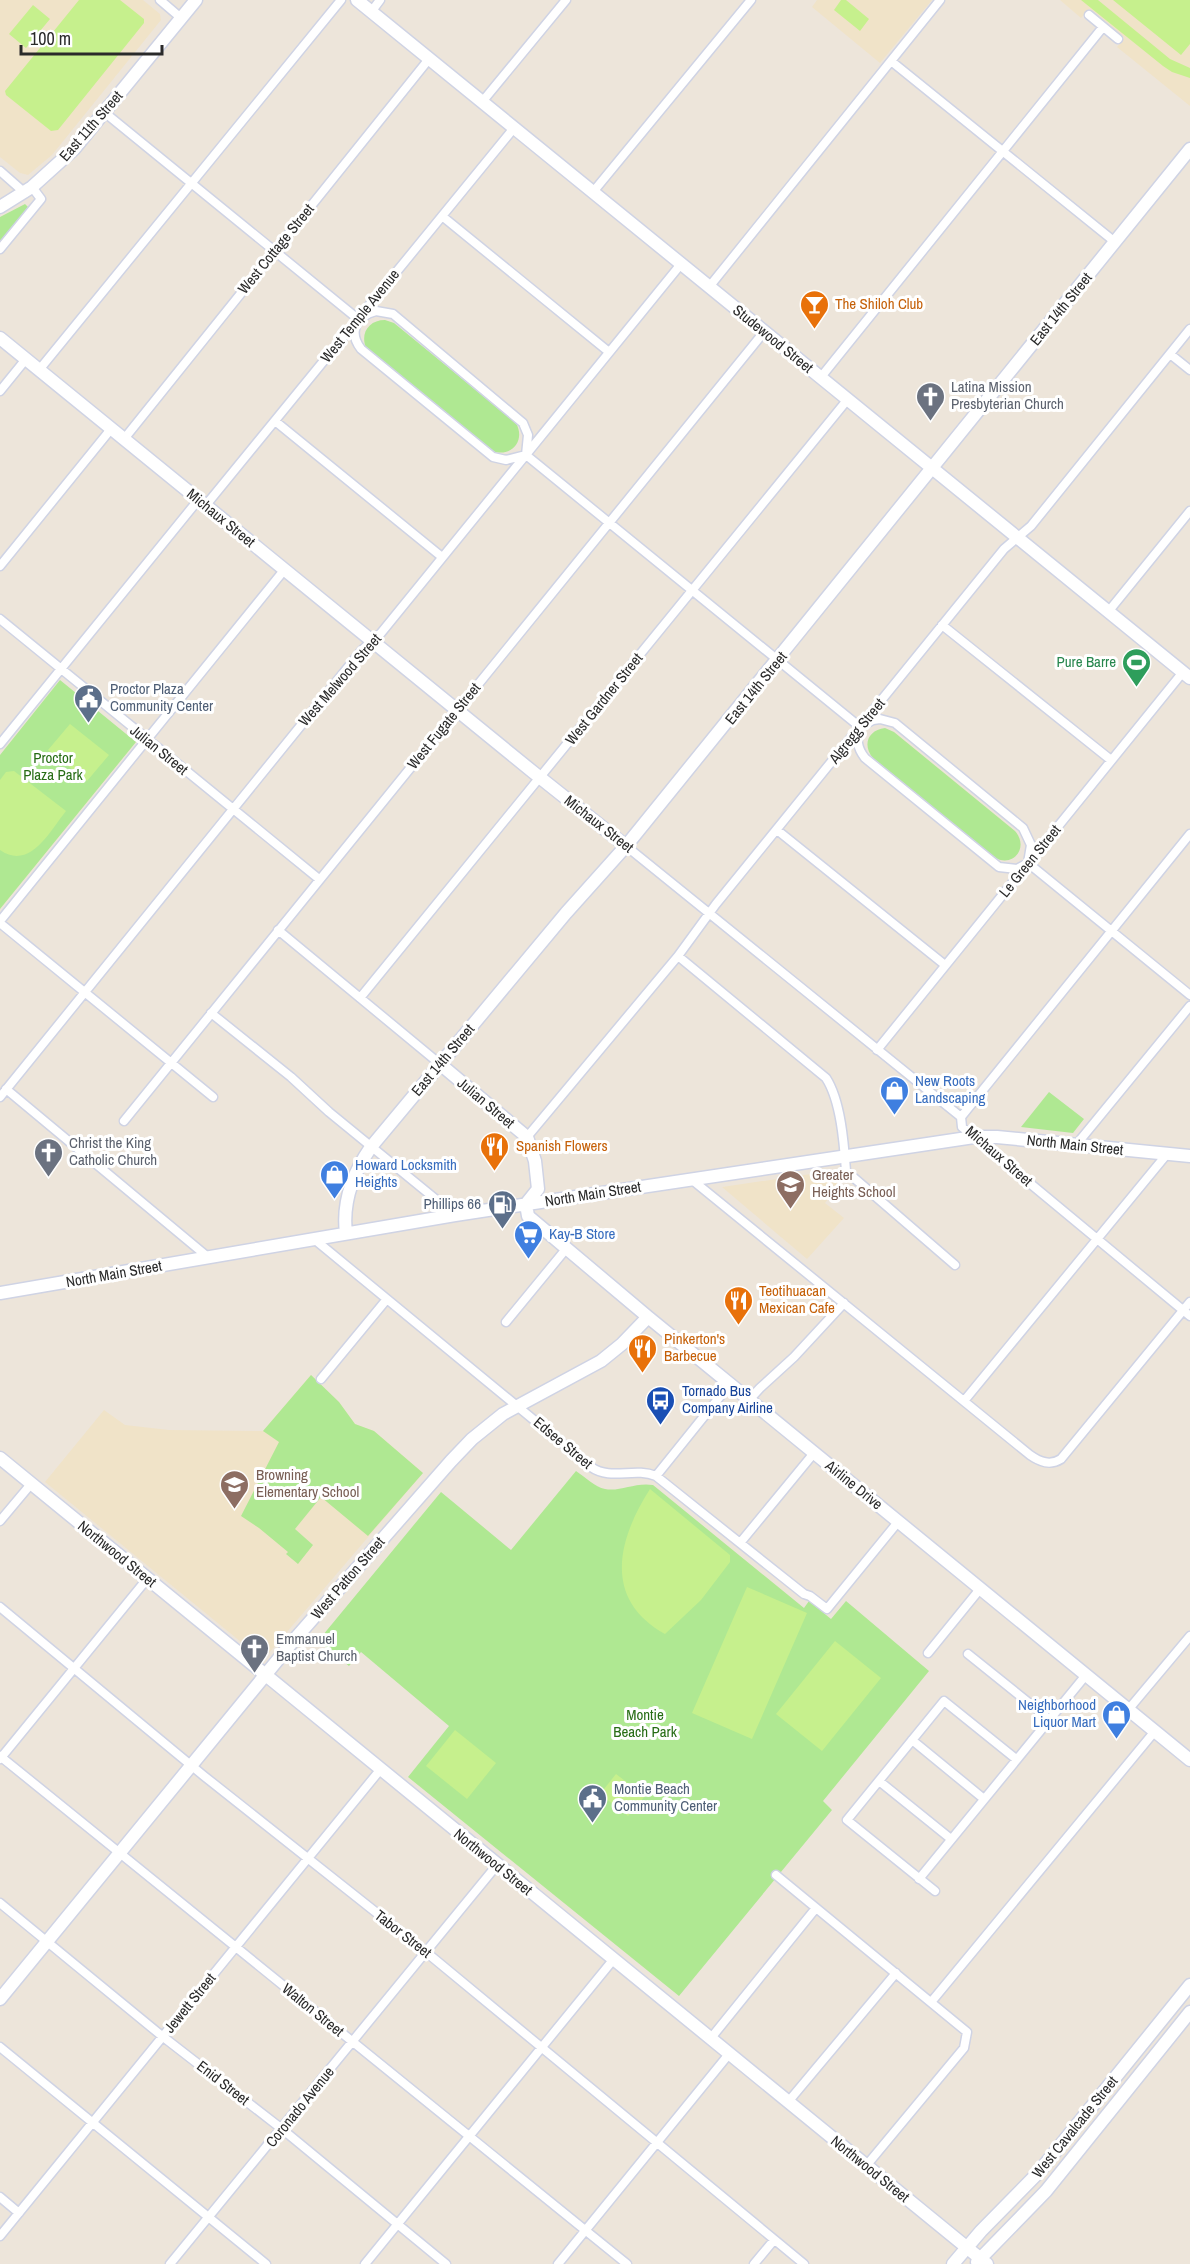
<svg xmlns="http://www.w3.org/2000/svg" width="1190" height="2264" font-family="'Archivo Narrow',sans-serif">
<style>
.education{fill:#f0e3c8}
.green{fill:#afe892}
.pitch{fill:#c6f08d}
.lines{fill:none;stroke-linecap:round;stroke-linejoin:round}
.street-casing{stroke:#cfd3e4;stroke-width:11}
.secondary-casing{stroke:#cfd3e4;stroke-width:15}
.street{stroke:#fff;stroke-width:8}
.secondary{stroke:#fff;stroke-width:12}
.labels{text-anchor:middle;stroke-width:6;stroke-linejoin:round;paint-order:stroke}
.street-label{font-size:15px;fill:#2a2a2a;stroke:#fff}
.food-label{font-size:15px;fill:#c56008;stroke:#fff;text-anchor:start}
.worship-label{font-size:15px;fill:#5b616d;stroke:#fff;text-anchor:start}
.leisure-label{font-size:15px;fill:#27864d;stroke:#fff;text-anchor:end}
.service-label{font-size:15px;fill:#4e5e75;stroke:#fff;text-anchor:start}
.park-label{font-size:15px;fill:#266c14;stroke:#fff}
.shop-label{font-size:15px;fill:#366cbe;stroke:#fff;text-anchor:start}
.education-label{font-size:15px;fill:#785e54;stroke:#fff;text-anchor:start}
.transit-label{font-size:15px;fill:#164399;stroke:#fff;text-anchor:start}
</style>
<rect width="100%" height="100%" fill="#ede5da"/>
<path class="education" d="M0,0H143L160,14L161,20L52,155L28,175L20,173L0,157Z
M817,0H932L880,63L812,7Z
M1060,0H1190V106L1117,47L1124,38L1089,9L1081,18Z
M831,1171L843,1181L825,1203L844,1218L807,1259L722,1187Z
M311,1375L339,1402L355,1424L374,1431L423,1473L263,1660L45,1482L104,1410L125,1425L169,1430L263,1431Z"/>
<path class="green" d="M25,204L29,208L0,243V217Z
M385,320L394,323L516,423C526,441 511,458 492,451L366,348C360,333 369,320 385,320Z
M60,680L136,742L0,909V755Z
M885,728L894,732L1015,831C1030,848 1012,869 994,857L873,758C862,745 868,730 885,728Z
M1049,1092L1084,1119L1073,1133L1021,1127Z
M311,1375L339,1402L355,1424L374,1431L423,1473L368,1536L321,1497L295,1529L313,1545L298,1564L286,1554L288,1552L259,1528L241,1516L279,1442L263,1431Z
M576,1471C585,1477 595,1487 605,1489C620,1492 635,1482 653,1485L804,1608L809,1601L831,1619L846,1601L929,1671L823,1801L832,1810L679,1996L408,1777L449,1726L361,1652L349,1666L318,1641L441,1492L511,1550Z"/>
<path class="pitch" d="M79,0H120L144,19V23L58,130L51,131L6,95L5,91Z
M841,0H846L869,19L860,31L834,10Z
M1081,0H1098L1170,59L1190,68V78L1172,72L1163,66Z
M1113,0H1190V44L1181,55Z
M33,5L50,19L26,48L9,34Z
M70,724L109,755L87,781L48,750Z
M14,771L66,811C50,831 30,871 0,850V780L6,772Z
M650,1489L730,1555V1562L701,1600L665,1634C602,1599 618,1539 650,1489Z
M747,1587L807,1613L752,1739L692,1713Z
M835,1641L881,1678L822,1751L776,1714Z
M455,1730L496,1763L467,1799L426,1766Z
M616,1774L645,1796L628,1816L600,1794Z"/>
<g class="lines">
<defs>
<path id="street" d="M160,0L181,18
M371,12L380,0
M1089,15L1118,39
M891,61L1115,242
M482,102L566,0
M104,112L358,319
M0,171L25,193
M593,192L751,0
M442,216L609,352
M0,249L41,199L32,187
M709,287L940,0
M376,311L393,314L523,423L528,435L526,455L506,460L493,457L361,349C348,332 356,316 376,311Z
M1170,354L1190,370
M39,370L341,0
M821,377L1103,27
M0,391L26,359
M275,421L442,557
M124,439L429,59
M526,455L860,727
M206,505L514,128
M0,566L111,429
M1108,612L1190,511
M0,619L319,879
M942,625L1111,760
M880,719L895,723L1023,828L1031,845L1028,863L1017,869L999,867L865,758C857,748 856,739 860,727L873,720Z
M0,744L199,499
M777,830L945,965
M626,846L961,1117L962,1127L1190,1316
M1028,863L1190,995
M0,921L285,569
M0,923L213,1097
M278,930L440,1064
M678,956L826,1078C841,1101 844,1144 846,1171L955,1265
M360,998L848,399
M211,1013L291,1077L329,1112L455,1215
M877,1050L1183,672
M6,1089L209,1258
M0,1097L362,650L381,633L681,264
M961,1117L1190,834
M124,1121L764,332
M527,1137L678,956L716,904L1004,549L1031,526L1190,329
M1076,1145L1190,1006
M691,1179L1030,1455C1040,1462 1050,1466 1061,1459L1190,1302
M314,1239L591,1467C611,1481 634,1467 656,1476L804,1594L810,1596L827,1609L898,1522
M506,1322L566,1249
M321,1379L387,1299
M749,1400L760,1388L794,1357L844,1303
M964,1401L1167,1154
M656,1476L730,1384
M0,1521L31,1484
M740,1543L814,1453
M0,1607L204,1776L426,1952L804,2264
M928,1653L980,1589
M968,1654L1049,1719
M1128,1710L1190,1636
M912,1740L984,1799
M0,1756L627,2264
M0,1759L147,1579
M879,1781L951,1839
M776,1875L967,2032L964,2048L866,2166
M919,1879L1086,1675
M935,1891L847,1820L944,1701L1016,1759
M0,1903L162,2036L282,2129L446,2264
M932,2001L1155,1731
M711,2038L816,1908
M0,2047L266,2264
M788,2102L896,1973
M0,2197L19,2213
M0,2236L380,1770
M170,2264L497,1865
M365,2264L613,1960
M558,2264L729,2054
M754,2264L774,2240"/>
<path id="secondary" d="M357,0L1190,678
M0,207L32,187L74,149L196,0
M0,338L533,772L626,846
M440,1064L527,1137L535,1161L538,1189L526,1204
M526,1204L528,1216L648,1317L1190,1760
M346,1233C342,1201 353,1173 371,1147L566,913L626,846L1190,149
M0,1293L455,1215L974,1137H997L1190,1156
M0,1458L987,2264
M0,1999L294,1640L451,1461L472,1439L503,1414L601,1361L622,1344L648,1317
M977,2262L1046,2191L1190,2012
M953,2264L981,2231L1038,2173L1190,1985"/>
</defs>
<use href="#street" class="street-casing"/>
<use href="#secondary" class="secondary-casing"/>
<use href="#street" class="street"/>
<use href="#secondary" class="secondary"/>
</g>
<defs>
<symbol id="bar-pin" viewBox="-11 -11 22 30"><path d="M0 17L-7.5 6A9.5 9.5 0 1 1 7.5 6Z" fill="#e8710a" stroke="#fff"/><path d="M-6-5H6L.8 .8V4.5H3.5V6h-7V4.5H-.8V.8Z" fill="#fff"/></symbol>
<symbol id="church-pin" viewBox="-11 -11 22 30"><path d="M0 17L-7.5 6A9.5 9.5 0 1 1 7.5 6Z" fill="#6b7280" stroke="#fff"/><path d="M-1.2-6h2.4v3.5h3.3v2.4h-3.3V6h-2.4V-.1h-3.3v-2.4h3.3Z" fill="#fff"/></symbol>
<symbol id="stadium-pin" viewBox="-11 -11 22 30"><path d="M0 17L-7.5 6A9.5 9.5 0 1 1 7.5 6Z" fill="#2e9e5b" stroke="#fff"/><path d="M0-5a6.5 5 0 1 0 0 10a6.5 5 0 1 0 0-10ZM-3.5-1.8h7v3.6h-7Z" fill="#fff"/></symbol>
<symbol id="civic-pin" viewBox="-11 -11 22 30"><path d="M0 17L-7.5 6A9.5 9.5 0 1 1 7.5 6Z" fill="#5c6f8a" stroke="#fff"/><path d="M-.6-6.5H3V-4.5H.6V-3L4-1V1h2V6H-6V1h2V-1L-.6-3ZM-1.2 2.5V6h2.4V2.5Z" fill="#fff"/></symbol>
<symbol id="shop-pin" viewBox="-11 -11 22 30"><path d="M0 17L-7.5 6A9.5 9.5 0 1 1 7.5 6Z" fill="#3f7fe0" stroke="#fff"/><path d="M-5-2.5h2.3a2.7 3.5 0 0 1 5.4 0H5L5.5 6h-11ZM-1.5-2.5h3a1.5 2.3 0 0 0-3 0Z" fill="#fff"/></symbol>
<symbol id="restaurant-pin" viewBox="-11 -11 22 30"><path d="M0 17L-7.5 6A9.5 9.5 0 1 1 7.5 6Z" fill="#e8710a" stroke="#fff"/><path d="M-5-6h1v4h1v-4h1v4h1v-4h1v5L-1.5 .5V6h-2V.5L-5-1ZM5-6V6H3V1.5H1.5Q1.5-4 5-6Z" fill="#fff"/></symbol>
<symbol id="school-pin" viewBox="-11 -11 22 30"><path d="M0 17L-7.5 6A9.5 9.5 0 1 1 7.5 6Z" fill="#8d6e63" stroke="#fff"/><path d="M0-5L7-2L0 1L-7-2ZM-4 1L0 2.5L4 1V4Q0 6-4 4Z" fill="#fff"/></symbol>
<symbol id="fuel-pin" viewBox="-11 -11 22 30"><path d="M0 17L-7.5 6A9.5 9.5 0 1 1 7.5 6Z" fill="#5c6f8a" stroke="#fff"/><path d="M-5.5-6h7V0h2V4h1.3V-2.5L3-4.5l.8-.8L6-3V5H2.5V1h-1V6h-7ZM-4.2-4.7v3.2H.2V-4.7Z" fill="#fff"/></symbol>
<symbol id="supermarket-pin" viewBox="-11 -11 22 30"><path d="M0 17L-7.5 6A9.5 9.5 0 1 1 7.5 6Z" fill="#3f7fe0" stroke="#fff"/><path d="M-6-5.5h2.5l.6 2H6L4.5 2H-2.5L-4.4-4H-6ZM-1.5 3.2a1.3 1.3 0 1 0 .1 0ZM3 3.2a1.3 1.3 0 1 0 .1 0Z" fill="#fff"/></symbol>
<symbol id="bus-pin" viewBox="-11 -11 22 30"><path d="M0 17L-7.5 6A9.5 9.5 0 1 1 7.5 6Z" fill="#1a4fb4" stroke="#fff"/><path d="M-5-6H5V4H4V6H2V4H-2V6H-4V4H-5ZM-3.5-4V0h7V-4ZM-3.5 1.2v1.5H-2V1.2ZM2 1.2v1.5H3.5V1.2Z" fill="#fff"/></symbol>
</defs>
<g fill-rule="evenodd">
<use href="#bar-pin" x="798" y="288" width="33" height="45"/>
<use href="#church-pin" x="914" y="380" width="33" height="45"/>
<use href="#stadium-pin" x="1120" y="646" width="33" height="45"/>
<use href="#civic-pin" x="72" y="682" width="33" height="45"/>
<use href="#shop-pin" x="878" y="1074" width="33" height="45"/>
<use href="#restaurant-pin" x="478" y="1130" width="33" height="45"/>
<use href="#church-pin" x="32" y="1136" width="33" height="45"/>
<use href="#shop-pin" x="318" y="1158" width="33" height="45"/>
<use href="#school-pin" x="774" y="1168" width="33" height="45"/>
<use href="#fuel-pin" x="486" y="1188" width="33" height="45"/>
<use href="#supermarket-pin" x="512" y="1218" width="33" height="45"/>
<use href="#restaurant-pin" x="722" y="1284" width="33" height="45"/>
<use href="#restaurant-pin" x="626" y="1332" width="33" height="45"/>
<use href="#bus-pin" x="644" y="1384" width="33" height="45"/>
<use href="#school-pin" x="218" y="1468" width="33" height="45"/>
<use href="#church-pin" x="238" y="1632" width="33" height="45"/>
<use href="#shop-pin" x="1100" y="1698" width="33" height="45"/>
<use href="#civic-pin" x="576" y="1782" width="33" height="45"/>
</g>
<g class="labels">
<g class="street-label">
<text transform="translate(91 126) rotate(-49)" y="5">East 11th Street</text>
<text transform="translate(276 249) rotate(-51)" y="5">West Cottage Street</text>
<text transform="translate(1061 309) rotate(-51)" y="5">East 14th Street</text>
<text transform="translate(360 316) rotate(-51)" y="5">West Temple Avenue</text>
<text transform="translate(773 339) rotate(39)" y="5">Studewood Street</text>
<text transform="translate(221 518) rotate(39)" y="5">Michaux Street</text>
<text transform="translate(340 680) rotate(-49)" y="5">West Melwood Street</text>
<text transform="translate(756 688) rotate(-51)" y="5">East 14th Street</text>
<text transform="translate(604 699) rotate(-51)" y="5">West Gardner Street</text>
<text transform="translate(444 726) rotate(-51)" y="5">West Fugate Street</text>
<text transform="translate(857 731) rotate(-51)" y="5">Algregg Street</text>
<text transform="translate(159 750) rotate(39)" y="5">Julian Street</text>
<text transform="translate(599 824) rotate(38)" y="5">Michaux Street</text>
<text transform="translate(1030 861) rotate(-51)" y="5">Le Green Street</text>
<text transform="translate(443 1060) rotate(-50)" y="5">East 14th Street</text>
<text transform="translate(486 1103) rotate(40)" y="5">Julian Street</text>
<text transform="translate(1075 1145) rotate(6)" y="5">North Main Street</text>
<text transform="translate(999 1156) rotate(41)" y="5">Michaux Street</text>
<text transform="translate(593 1194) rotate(-9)" y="5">North Main Street</text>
<text transform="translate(114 1274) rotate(-10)" y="5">North Main Street</text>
<text transform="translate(563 1443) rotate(40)" y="5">Edsee Street</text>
<text transform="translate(854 1485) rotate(39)" y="5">Airline Drive</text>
<text transform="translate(117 1554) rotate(39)" y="5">Northwood Street</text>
<text transform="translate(348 1578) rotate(-49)" y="5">West Patton Street</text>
<text transform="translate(493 1862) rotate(39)" y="5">Northwood Street</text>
<text transform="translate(403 1934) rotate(38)" y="5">Tabor Street</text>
<text transform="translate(190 2003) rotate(-51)" y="5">Jewett Street</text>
<text transform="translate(313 2010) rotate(39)" y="5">Walton Street</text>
<text transform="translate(223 2083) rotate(38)" y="5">Enid Street</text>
<text transform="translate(300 2107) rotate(-51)" y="5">Coronado Avenue</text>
<text transform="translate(1075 2127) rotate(-51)" y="5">West Cavalcade Street</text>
<text transform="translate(870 2169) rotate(39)" y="5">Northwood Street</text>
</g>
<g class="food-label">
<text x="835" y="309">The Shiloh Club</text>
<text x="516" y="1151">Spanish Flowers</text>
<text x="759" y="1296">Teotihuacan<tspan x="759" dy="17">Mexican Cafe</tspan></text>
<text x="664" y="1344">Pinkerton's<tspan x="664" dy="17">Barbecue</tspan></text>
</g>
<g class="worship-label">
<text x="951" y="392">Latina Mission<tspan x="951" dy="17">Presbyterian Church</tspan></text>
<text x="69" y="1148">Christ the King<tspan x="69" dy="17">Catholic Church</tspan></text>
<text x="276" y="1644">Emmanuel<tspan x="276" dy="17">Baptist Church</tspan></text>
</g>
<g class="leisure-label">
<text x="1116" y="667">Pure Barre</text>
</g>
<g class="service-label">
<text x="110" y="694">Proctor Plaza<tspan x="110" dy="17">Community Center</tspan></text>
<text x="481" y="1209" text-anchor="end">Phillips 66</text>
<text x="614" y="1794">Montie Beach<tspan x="614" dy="17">Community Center</tspan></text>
</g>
<g class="park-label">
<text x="53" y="763">Proctor<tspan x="53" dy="17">Plaza Park</tspan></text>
<text x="645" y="1720">Montie<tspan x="645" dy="17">Beach Park</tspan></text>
</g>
<g class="shop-label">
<text x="915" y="1086">New Roots<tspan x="915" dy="17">Landscaping</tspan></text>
<text x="355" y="1170">Howard Locksmith<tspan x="355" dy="17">Heights</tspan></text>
<text x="549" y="1239">Kay-B Store</text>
<text x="1096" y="1710" text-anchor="end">Neighborhood<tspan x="1096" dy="17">Liquor Mart</tspan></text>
</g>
<g class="education-label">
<text x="812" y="1180">Greater<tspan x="812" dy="17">Heights School</tspan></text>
<text x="256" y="1480">Browning<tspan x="256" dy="17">Elementary School</tspan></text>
</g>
<g class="transit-label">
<text x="682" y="1396">Tornado Bus<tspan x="682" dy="17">Company Airline</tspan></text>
</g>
</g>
<path d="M21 45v9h141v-9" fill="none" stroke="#2a2a2a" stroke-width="3"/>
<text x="30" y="45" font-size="18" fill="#2a2a2a" stroke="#ffffff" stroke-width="4.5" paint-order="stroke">100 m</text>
</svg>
